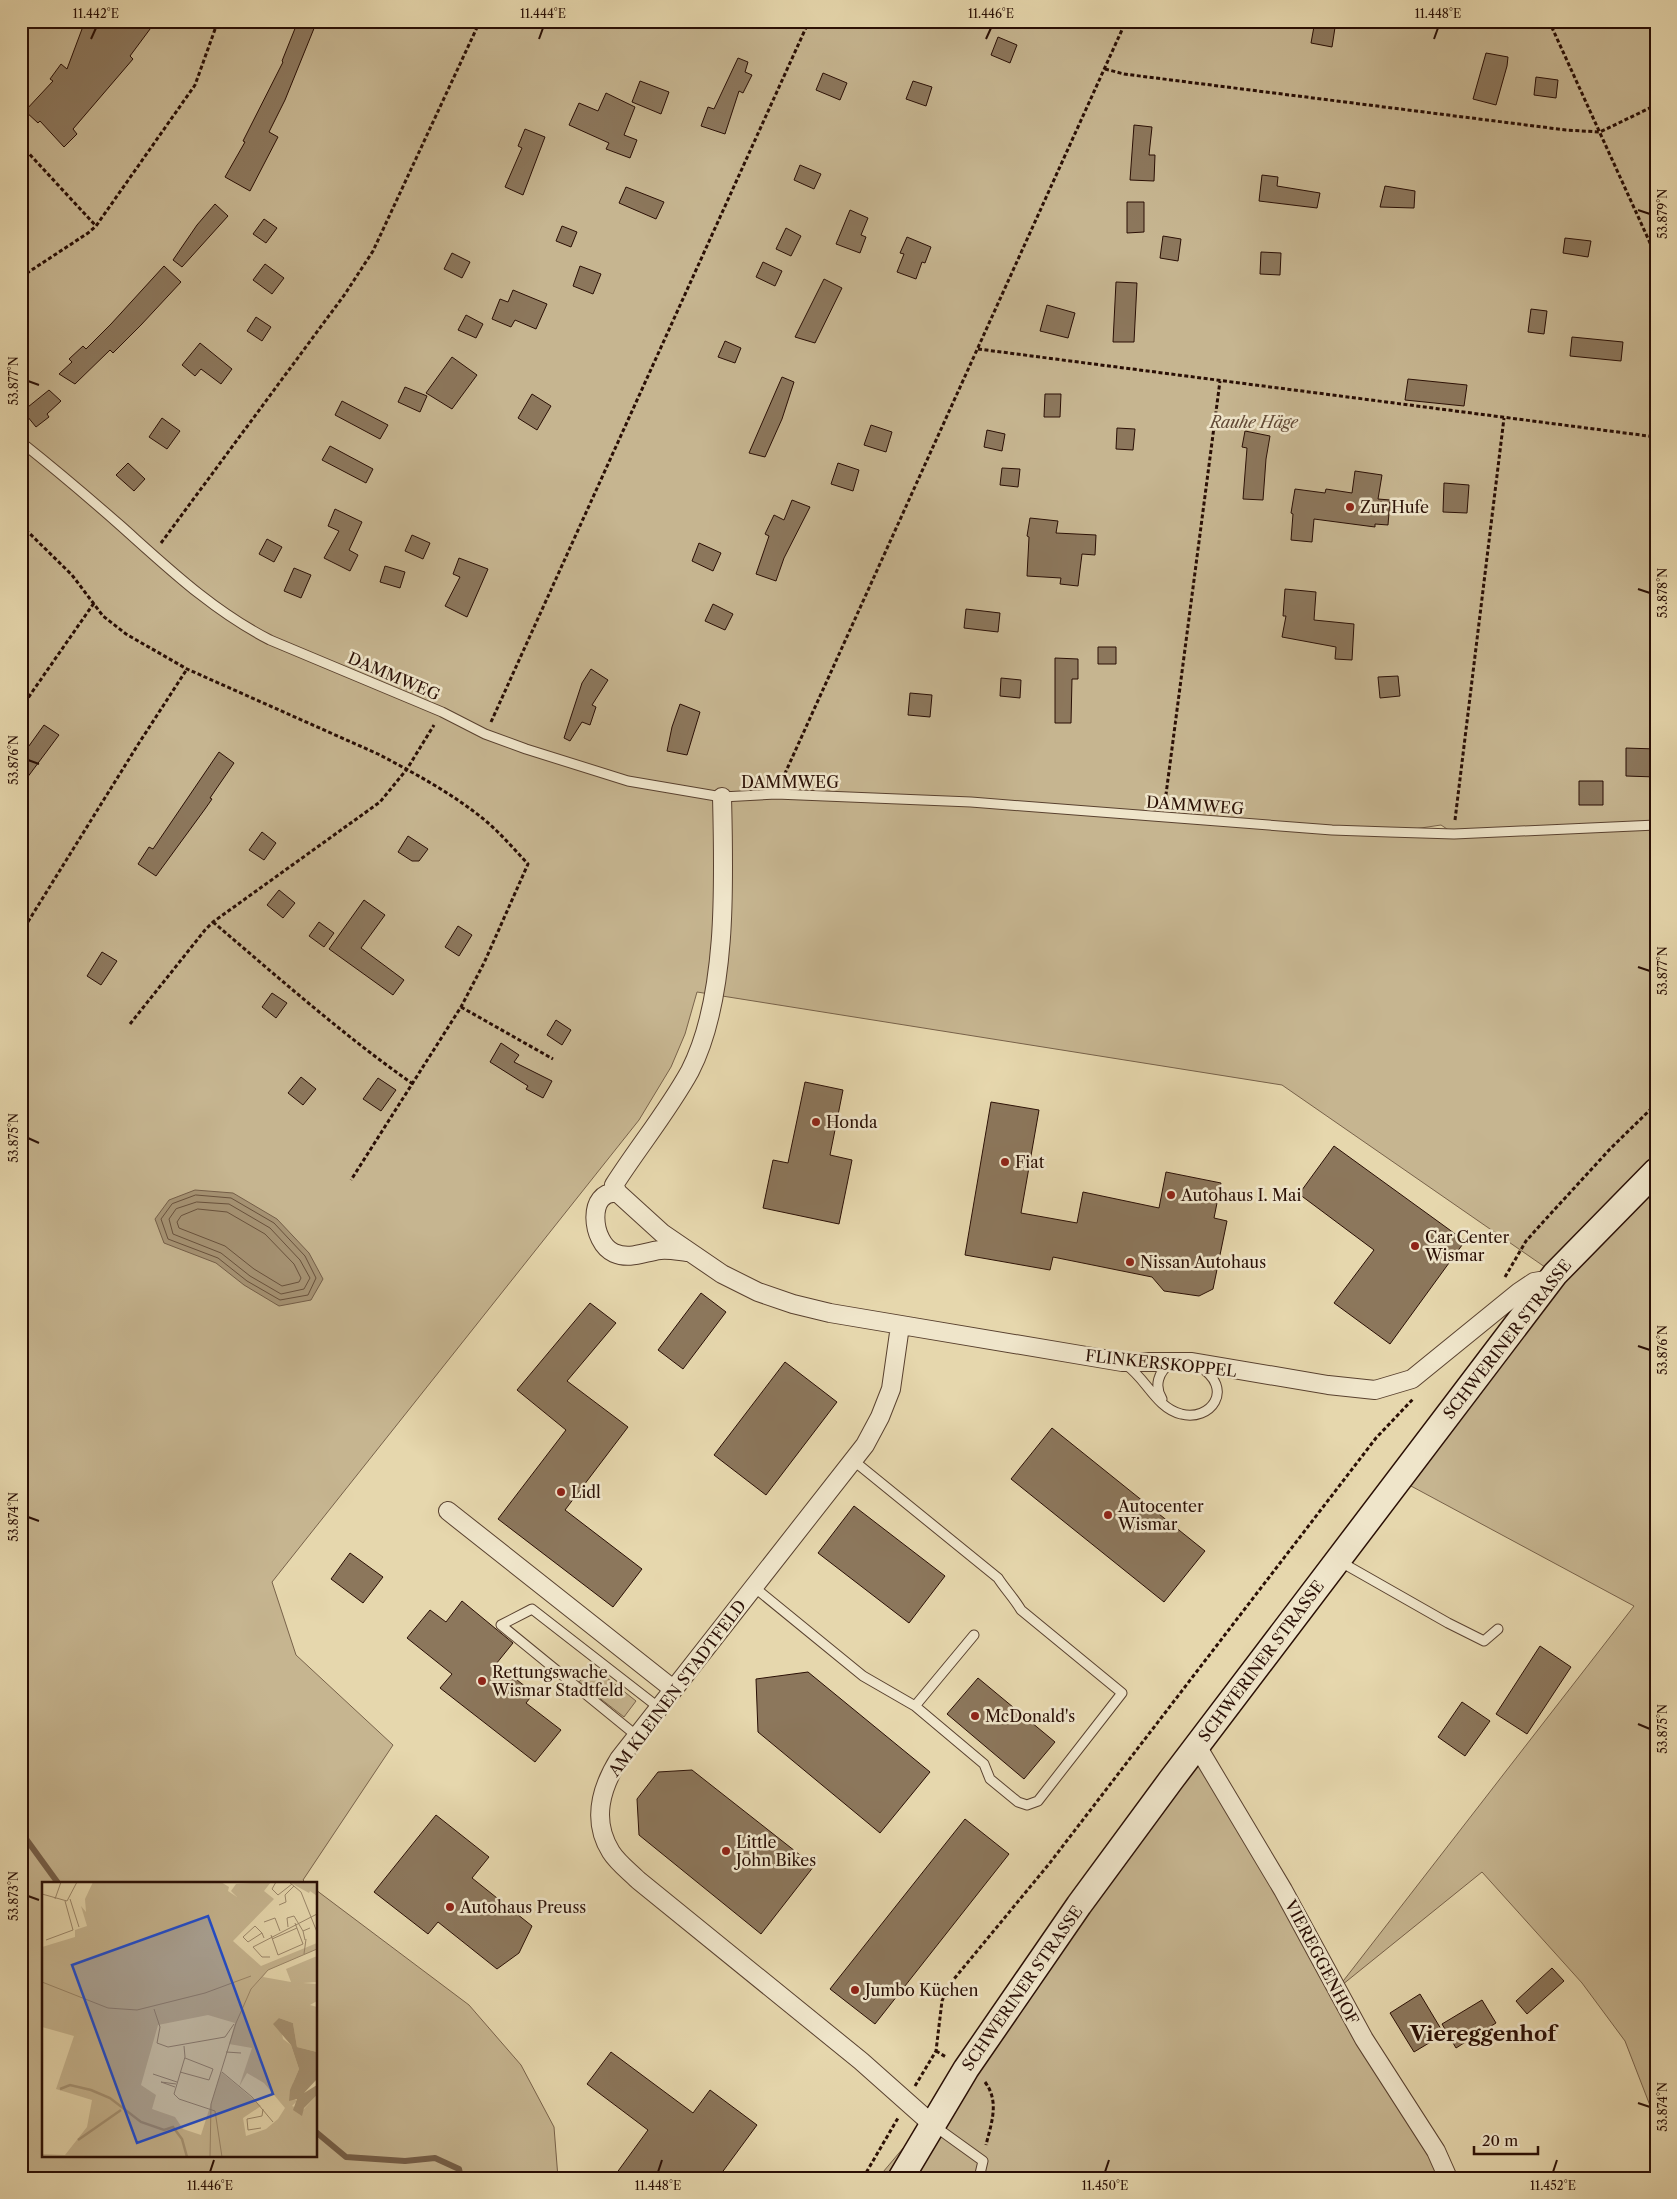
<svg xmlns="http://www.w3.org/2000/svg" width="1677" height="2199" font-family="'Libre Caslon Text',serif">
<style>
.green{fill:#c6b590;stroke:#78624a;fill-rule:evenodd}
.water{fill:#a69374;stroke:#745e48}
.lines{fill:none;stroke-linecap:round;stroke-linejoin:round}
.shore{stroke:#68513c;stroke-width:1}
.stream{stroke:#745e48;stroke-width:6}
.building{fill:#8c775c;stroke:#2a0f05}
.lane-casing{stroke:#59412f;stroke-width:11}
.street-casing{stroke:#59412f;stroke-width:20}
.secondary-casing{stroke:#2a0f05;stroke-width:28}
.path{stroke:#2a0f05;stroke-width:3;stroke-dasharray:4 2.5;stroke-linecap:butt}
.lane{stroke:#efe5ca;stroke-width:9}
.street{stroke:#efe5ca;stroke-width:18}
.secondary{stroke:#efe5ca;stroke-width:25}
.ticks{fill:none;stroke:#2a0f05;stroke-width:2}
.poi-dot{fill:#8f2418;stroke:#efe5ca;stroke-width:2}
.labels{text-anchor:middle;stroke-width:5;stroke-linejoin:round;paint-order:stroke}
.park-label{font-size:16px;font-style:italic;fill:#614936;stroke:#efe5ca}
.poi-label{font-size:16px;fill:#2a0f05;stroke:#efe5ca;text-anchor:start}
.street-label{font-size:16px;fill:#2a0f05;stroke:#efe5ca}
.district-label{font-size:21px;font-weight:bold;fill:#2a0f05;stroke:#efe5ca}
.inset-river{fill:none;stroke:#a69374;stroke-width:2.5}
.inset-road{fill:none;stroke:#9b876a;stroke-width:1}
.view{fill:#1d4ed8;fill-opacity:0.15;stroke:#1d4ed8;stroke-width:2.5}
.inset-edge{fill:none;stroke:#2a0f05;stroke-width:2.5}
.neatline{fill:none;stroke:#2a0f05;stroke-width:2}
.ticks-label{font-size:12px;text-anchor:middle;fill:#2a0f05}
</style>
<rect width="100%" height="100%" fill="#e6d7ad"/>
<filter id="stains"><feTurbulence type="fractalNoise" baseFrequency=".004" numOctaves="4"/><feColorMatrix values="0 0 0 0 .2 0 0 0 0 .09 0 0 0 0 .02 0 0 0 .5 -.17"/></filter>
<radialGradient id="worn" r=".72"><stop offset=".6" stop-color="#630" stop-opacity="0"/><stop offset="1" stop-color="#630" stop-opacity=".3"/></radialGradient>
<path class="green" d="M21,21H1656V2121L1625,2041L1582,1983L1482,1872L1337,1989L1448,2178H878L920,2128L1200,1754L1337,1989L1634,1606L1398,1479L1555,1274L1282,1085L697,992L685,1034L671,1067L639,1120L272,1582L296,1655L393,1745L303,1880L306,1883H44V2155H316V1890L469,2005L521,2065L554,2127L558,2178H21ZM1441,825L1453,833L1394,832Z
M592,1666L636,1701L624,1717L579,1682Z"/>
<path class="water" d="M195,1190L233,1193L277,1219L309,1253L323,1279L311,1300L279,1306L244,1285L216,1263L164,1243L155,1219L169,1200Z"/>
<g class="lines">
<path class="shore" d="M196,1195L231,1198L274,1223L305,1256L316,1278L308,1295L280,1300L247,1281L218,1258L168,1239L161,1219L172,1204Z
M197,1202L229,1204L270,1228L300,1260L310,1278L304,1289L281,1294L250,1276L221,1253L173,1234L169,1219L176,1209Z
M198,1209L227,1212L265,1234L294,1264L301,1278L299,1282L282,1286L254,1269L225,1246L179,1228L177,1222L181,1216Z"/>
<path class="stream" d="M21,1832L58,1883
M316,2132L346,2157L405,2161L435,2158L459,2169L461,2178"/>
</g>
<path class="building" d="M85,21H156L130,56L133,59L73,129L77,134L64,147L40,121L38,123L25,111L53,81L50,79L61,64L67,69Z
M298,21H317L285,100L269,132L278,137L250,191L225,177L245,142L243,141L283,62L282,61Z
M1315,21H1336L1332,47L1311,43Z
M998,37L1017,45L1010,63L991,55Z
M1486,53L1508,57L1507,66L1496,105L1473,99Z
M738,58L748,62L745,72L752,75L743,93L739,91L725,134L701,126L708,107L714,109Z
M823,73L847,83L840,100L816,90Z
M1536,77L1558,80L1556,98L1534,95Z
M640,81L669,92L661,114L632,102Z
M913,81L932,87L926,106L906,99Z
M606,93L635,107L624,135L637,140L630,158L606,149L609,143L569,125L579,103L598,111Z
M1134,125L1152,127L1149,155H1155L1154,181L1130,180Z
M525,129L545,137L523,195L505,187L522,148L518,146Z
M800,165L821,174L814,189L794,180Z
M1262,175L1278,177L1277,186L1320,193L1317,208L1259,201Z
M1385,186L1415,191L1414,208L1380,207Z
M626,187L664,202L656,219L619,203Z
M1127,202H1144V232L1127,233Z
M215,204L228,216L182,267L173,260L197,225Z
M850,210L868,218L861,235L866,237L860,253L836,244Z
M264,219L277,228L266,243L253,234Z
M562,226L577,232L571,247L556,241Z
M786,228L801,236L791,256L776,249Z
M1163,236L1181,239L1178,261L1160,258Z
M907,237L931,247L925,263L922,262L916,279L897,272L904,254L900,253Z
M1565,238L1591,241L1588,257L1563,253Z
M1261,252L1281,253L1280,275L1260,274Z
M452,253L470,262L462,278L444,269Z
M763,262L782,271L775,286L756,277Z
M265,264L284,278L272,294L253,280Z
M164,266L181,282L141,325L113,353L110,350L75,384L59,374L72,362L69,359L83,346L86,349L111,324Z
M580,266L601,274L593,294L573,286Z
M824,279L842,288L815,343L795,337Z
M1116,282L1137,283L1134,342H1113Z
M513,290L547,304L536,329L515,320L511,327L492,319L500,299L508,302Z
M1047,305L1075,313L1068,338L1040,331Z
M1531,309L1547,311L1544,334L1528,332Z
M466,315L483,324L476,338L458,330Z
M256,317L271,327L262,341L247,331Z
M1572,337L1623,342L1621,361L1570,356Z
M725,341L741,348L735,363L718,357Z
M200,343L232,369L221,384L201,369L195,376L182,365Z
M452,357L477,375L452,409L426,393Z
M782,377L794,382L782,419L765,457L749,453Z
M1408,379L1467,385L1464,406L1405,400Z
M405,387L427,396L420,412L398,402Z
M49,390L61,401L47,414L49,417L36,427L23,411Z
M532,394L551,406L537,430L518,418Z
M1045,394H1061L1060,417H1044Z
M342,401L388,425L380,439L335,415Z
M162,418L180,431L167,449L149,437Z
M871,425L892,432L886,452L864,445Z
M1117,428L1135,429L1133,450L1116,449Z
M987,430L1005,434L1002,451L984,447Z
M1245,431L1270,436L1266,459L1263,500L1243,499L1247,448L1242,447Z
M330,446L373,469L366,483L322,460Z
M128,463L145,479L134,491L116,475Z
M838,463L859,470L853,491L831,484Z
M1002,468L1020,469L1018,487L1000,485Z
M1355,471L1382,475L1378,499L1390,500L1388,525L1375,524V527L1314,519L1312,542L1291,540L1293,514L1291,513L1295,489L1325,493L1326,489L1352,493Z
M1444,483L1469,485L1467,513L1443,512Z
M792,500L810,507L784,558L776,581L756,574L769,536L765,534L774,515L784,520Z
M335,509L362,522L349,550L358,555L350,571L324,558L339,531L328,526Z
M1030,518L1058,521L1056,533L1096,535L1095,555L1082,554L1078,586L1060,584L1061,578L1027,576L1029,537L1027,536Z
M412,535L430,543L423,559L405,551Z
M267,539L282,547L274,562L259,554Z
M699,543L721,553L713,571L692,561Z
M459,558L488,569L467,617L445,606L460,577L453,574Z
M385,566L405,572L400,588L380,582Z
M294,568L311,575L301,598L284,591Z
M1285,589L1316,592L1314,620L1354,624L1352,660L1335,659L1336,647L1282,637L1286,616H1283Z
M713,604L733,614L725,630L705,621Z
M966,609L1000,613L998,632L964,628Z
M1098,647H1116V664H1098Z
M1055,658L1078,659V679H1072L1071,723H1055Z
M591,669L608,680L592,705L596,707L590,725L582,722L570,741L564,738L582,683Z
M1398,676L1400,696L1380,698L1378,677Z
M1001,678L1021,680L1020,698L1000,696Z
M910,693L932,695L930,717L908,715Z
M680,704L700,712L687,755L667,751L672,727Z
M44,725L59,735L21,786V757Z
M1626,748L1656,749V777L1626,776Z
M219,752L234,763L210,798L212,799L205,809L156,876L138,864L149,847L153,849Z
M1579,781H1603V805H1579Z
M262,832L276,843L264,860L249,850Z
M408,836L428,849L419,861H412L398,852Z
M279,890L295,903L283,918L267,905Z
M364,900L385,915L361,948L404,980L393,995L329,949Z
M319,922L334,933L324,947L309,936Z
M458,926L472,935L459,956L445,947Z
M102,952L117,961L101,985L87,976Z
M272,993L287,1003L276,1018L262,1007Z
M556,1020L571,1030L562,1045L547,1035Z
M501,1043L519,1055L514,1062L552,1081L543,1098L526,1089L528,1086L490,1062Z
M301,1077L316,1089L303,1105L288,1093Z
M378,1078L396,1090L381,1111L363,1099Z
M805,1082L843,1090L830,1155L852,1160L839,1224L763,1208L773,1160L788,1163Z
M991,1102L1039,1110L1021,1213L1077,1223L1083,1192L1159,1208L1166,1172L1221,1183L1214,1218L1227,1221L1213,1289L1199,1296L1164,1291L1152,1277L1053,1257L1050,1270L965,1255Z
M1334,1146L1465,1241L1390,1344L1334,1303L1374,1250L1299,1194Z
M701,1293L726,1312L683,1369L658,1350Z
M590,1303L616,1323L567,1381L628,1427L565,1510L642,1569L613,1607L498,1519L566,1430L517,1390Z
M785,1362L837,1402L766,1495L714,1455Z
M1052,1428L1205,1551L1164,1602L1011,1479Z
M854,1506L945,1576L909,1623L818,1553Z
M350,1553L383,1577L363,1603L331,1579Z
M462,1601L513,1643L496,1664L534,1693L526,1703L561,1730L535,1762L440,1688L452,1674L407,1638L430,1610L446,1622Z
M1540,1646L1571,1667L1527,1734L1496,1714Z
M808,1672L930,1772L880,1833L758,1732L756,1679Z
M978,1678L1055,1742L1024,1779L947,1714Z
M1462,1702L1490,1721L1465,1756L1438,1737Z
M692,1770L814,1866L761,1934L639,1835L637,1799L658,1772Z
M436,1815L489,1857L472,1878L532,1926L519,1953L497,1969L438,1922L428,1934L374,1892Z
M965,1819L1009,1854L875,2024L830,1989Z
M1552,1968L1564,1981L1527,2014L1516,2001Z
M1420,1994L1444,2034L1414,2052L1390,2013Z
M1482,2000L1496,2023L1456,2048L1442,2024Z
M611,2052L693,2113L710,2090L757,2125L718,2178H613L648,2130L587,2084Z"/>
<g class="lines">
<defs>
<path id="lane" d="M21,442C55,469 88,497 121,526C168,568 213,611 270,640L442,712L485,734L526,749L628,781L722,797L776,794L971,802L1332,830L1389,832L1454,834L1656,825
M1126,1365C1146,1378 1156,1408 1181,1414C1210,1422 1236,1389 1199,1366
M1162,1399C1154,1386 1158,1372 1171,1363
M1339,1561L1448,1623L1484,1641L1498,1629
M754,1587L863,1676L915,1706L984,1764L990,1779L1018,1802L1027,1805L1038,1801L1122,1693L1021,1610C1014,1598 1005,1589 998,1578L854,1461
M915,1706L974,1635
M637,1736L501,1625L532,1609L658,1707
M933,2125L983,2161L979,2178"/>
<path id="street" d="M722,797C724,879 728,997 690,1071C668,1111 639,1146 614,1185L618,1193L662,1233L722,1274L758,1292L793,1304L830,1313L1122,1362H1192L1328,1385L1375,1390L1412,1379L1519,1292L1534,1282L1552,1279
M618,1193C586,1189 591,1243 614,1253C630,1260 644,1252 660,1250C669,1249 678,1251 687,1252
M900,1326L891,1389L880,1417L865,1445L619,1759C601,1788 591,1820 611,1852C618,1863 629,1871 638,1880L861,2061L933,2125
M448,1511L673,1689
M1197,1746L1283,1890L1364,2039L1436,2151L1448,2178"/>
<path id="secondary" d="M901,2178L966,2069L1079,1905L1171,1780L1555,1274L1656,1171"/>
</defs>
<use href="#lane" class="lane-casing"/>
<use href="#street" class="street-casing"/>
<use href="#secondary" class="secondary-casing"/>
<path class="path" d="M1549,21L1656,256
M1105,69L1124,74L1566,130L1600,132L1656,105
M21,145L96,226
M21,277L88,233L96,226L195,85L218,21
M978,349L1656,437
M21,525L72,575L103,616L126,634L187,669L378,754C416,774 455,795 487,822C502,835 515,850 528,864L484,963L461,1007L351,1180
M161,543L345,294L373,251L480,21
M21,708L94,603
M491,722L809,21
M782,780L1126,21
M1165,802L1220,381
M1455,820L1504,418
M213,922C279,978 343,1035 413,1084
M21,933L139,743L187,669
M461,1007L553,1059
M130,1024L205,930L213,922L380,802L407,769L434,725
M1505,1277L1526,1241L1544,1221L1610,1149L1656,1104
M936,2051L946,2057
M985,2082C1000,2102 991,2124 986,2145
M915,2086L936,2051L942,2001L949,1985L1049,1864L1376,1438L1413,1399
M863,2178L898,2118"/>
<use href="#lane" class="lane"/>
<use href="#street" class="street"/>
<use href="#secondary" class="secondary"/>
</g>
<path class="ticks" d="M91,39L96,28M539,39L543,28M986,39L991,28M1434,39L1438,28M1638,210L1650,214M28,381L39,385M1638,589L1650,593M28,760L39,764M1638,967L1650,971M28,1138L39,1143M1638,1346L1650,1350M28,1517L39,1521M1638,1724L1650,1729M28,1896L39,1900M1638,2103L1650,2107M210,2172L214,2160M658,2172L662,2160M1105,2172L1109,2160M1553,2172L1557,2160"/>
<g class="poi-dot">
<circle cx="1350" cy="507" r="5"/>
<circle cx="816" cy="1122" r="5"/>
<circle cx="1005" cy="1162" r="5"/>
<circle cx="1171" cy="1195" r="5"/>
<circle cx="1415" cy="1246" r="5"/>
<circle cx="1130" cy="1262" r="5"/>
<circle cx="561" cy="1492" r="5"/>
<circle cx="1108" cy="1515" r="5"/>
<circle cx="482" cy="1681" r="5"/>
<circle cx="975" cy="1716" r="5"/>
<circle cx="726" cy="1851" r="5"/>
<circle cx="450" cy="1907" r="5"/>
<circle cx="855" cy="1990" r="5"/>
</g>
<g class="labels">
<g class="park-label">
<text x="1254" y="428">Rauhe Häge</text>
</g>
<g class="poi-label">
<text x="1360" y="513">Zur Hufe</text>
<text x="826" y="1128">Honda</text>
<text x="1015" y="1168">Fiat</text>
<text x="1181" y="1201">Autohaus I. Mai</text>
<text x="1425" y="1243">Car Center<tspan x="1425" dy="18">Wismar</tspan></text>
<text x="1140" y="1268">Nissan Autohaus</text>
<text x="571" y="1498">Lidl</text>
<text x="1118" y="1512">Autocenter<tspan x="1118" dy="18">Wismar</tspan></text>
<text x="492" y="1678">Rettungswache<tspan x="492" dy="18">Wismar Stadtfeld</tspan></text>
<text x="985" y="1722">McDonald's</text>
<text x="736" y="1848">Little<tspan x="736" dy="18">John Bikes</tspan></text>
<text x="460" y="1913">Autohaus Preuss</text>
<text x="865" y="1996">Jumbo Küchen</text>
</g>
<g class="street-label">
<text transform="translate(394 676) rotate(23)" y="6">DAMMWEG</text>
<text x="790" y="788">DAMMWEG</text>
<text transform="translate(1195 805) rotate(4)" y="6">DAMMWEG</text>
<text transform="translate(1507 1339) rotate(-52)" y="6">SCHWERINER STRASSE</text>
<text transform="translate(1161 1363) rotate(6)" y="6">FLINKERSKOPPEL</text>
<text transform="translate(1261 1661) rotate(-53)" y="6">SCHWERINER STRASSE</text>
<text transform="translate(677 1688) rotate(-53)" y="6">AM KLEINEN STADTFELD</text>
<text transform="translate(1322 1962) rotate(62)" y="6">VIEREGGENHOF</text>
<text transform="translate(1022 1988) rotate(-55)" y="6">SCHWERINER STRASSE</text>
</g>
<g class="district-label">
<text x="1483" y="2041">Viereggenhof</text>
</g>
</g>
<g transform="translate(42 1882)">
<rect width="275" height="275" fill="#e6d7ad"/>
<path d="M51,0H179L187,5L186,9L195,15L189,9L194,2L229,0L222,9L232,17L191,59L219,84L275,61V67L226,88L221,95L249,100L244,87L275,74V100L261,101L275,102V119L268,123L275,125V170L255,165L251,141L237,136L241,157L249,163L257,187L251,201L252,217L255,219L250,224L261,228L275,213V275H0V272L23,273L45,245L50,218L14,207L32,154L0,145V65L33,55V48L45,44L39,24L44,30L43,17ZM166,133L193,141L187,162L210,166L197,205L179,190L159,253L141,247L133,235L110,227L114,213L99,203L116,143ZM205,191L222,201L243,226L236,237L224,247L204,254L201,236L219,224L197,205ZM247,0H275V14L268,9L267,11Z" fill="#c6b590" fill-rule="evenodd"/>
<path d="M237,136L251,141L255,165L275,170V197L262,211L275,203V213L262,226L260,234L251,228L255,217L247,219L248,208L257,187L249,163L231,142Z" fill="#a69374"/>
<path class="inset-river" d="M18,207L28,203L49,208L68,216L99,240L122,248L131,245L140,257L145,275M36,258L79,228"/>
<path class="inset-road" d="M234,0L230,7L236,13L250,2M247,0L259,10L275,50M0,12L25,19L35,0M13,17L19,0M28,17L37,45M237,23L244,20L243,13L252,4M222,40L233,36L238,49M246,45L245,36L252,34L261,49M220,51L206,60L201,55L213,44L220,51L222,56M229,53L236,73L261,62L253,41M230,57L255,46M4,58L31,48L23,19M263,58L261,49L268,46M262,72L264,57M228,75H220L211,65L275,32M0,100L66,126L95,128L163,111L209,94M112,127L118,145L115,161L126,165L183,155L192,142M142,164L143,175L132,212L137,217L173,229L180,275M184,170L199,171M138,190L167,198L171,187L143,176M180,190L210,215L231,240M111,192L135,200M133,205L119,200L134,202M219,246L206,248L205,237L220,234L221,227M168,275L169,222L194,141L209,107L226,88L275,67"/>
<path class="view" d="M166,34L231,212L95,261L30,83Z"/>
<rect width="275" height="275" class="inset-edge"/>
</g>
<rect width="1677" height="2199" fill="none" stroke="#e6d7ad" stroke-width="55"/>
<path d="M1474 2146v8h64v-8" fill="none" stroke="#2a0f05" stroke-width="2.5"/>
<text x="1482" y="2146" font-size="15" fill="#2a0f05" stroke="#efe5ca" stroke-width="4" paint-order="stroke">20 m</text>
<rect x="28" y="28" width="1622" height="2144" class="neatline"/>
<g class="ticks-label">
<text x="96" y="18">11.442°E</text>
<text x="543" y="18">11.444°E</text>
<text x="991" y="18">11.446°E</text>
<text x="1438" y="18">11.448°E</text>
<text transform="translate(1663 214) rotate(-90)" y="4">53.879°N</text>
<text transform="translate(14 381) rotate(-90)" y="4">53.877°N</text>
<text transform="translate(1663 593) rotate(-90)" y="4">53.878°N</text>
<text transform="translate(14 760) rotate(-90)" y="4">53.876°N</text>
<text transform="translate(1663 971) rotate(-90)" y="4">53.877°N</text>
<text transform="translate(14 1138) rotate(-90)" y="4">53.875°N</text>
<text transform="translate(1663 1350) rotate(-90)" y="4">53.876°N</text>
<text transform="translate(14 1517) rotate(-90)" y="4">53.874°N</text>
<text transform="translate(1663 1729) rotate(-90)" y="4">53.875°N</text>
<text transform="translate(14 1896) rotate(-90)" y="4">53.873°N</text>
<text transform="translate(1663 2107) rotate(-90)" y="4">53.874°N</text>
<text x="210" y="2190">11.446°E</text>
<text x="658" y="2190">11.448°E</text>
<text x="1105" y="2190">11.450°E</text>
<text x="1553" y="2190">11.452°E</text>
</g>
<rect width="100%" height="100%" filter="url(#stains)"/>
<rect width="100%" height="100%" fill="url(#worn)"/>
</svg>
